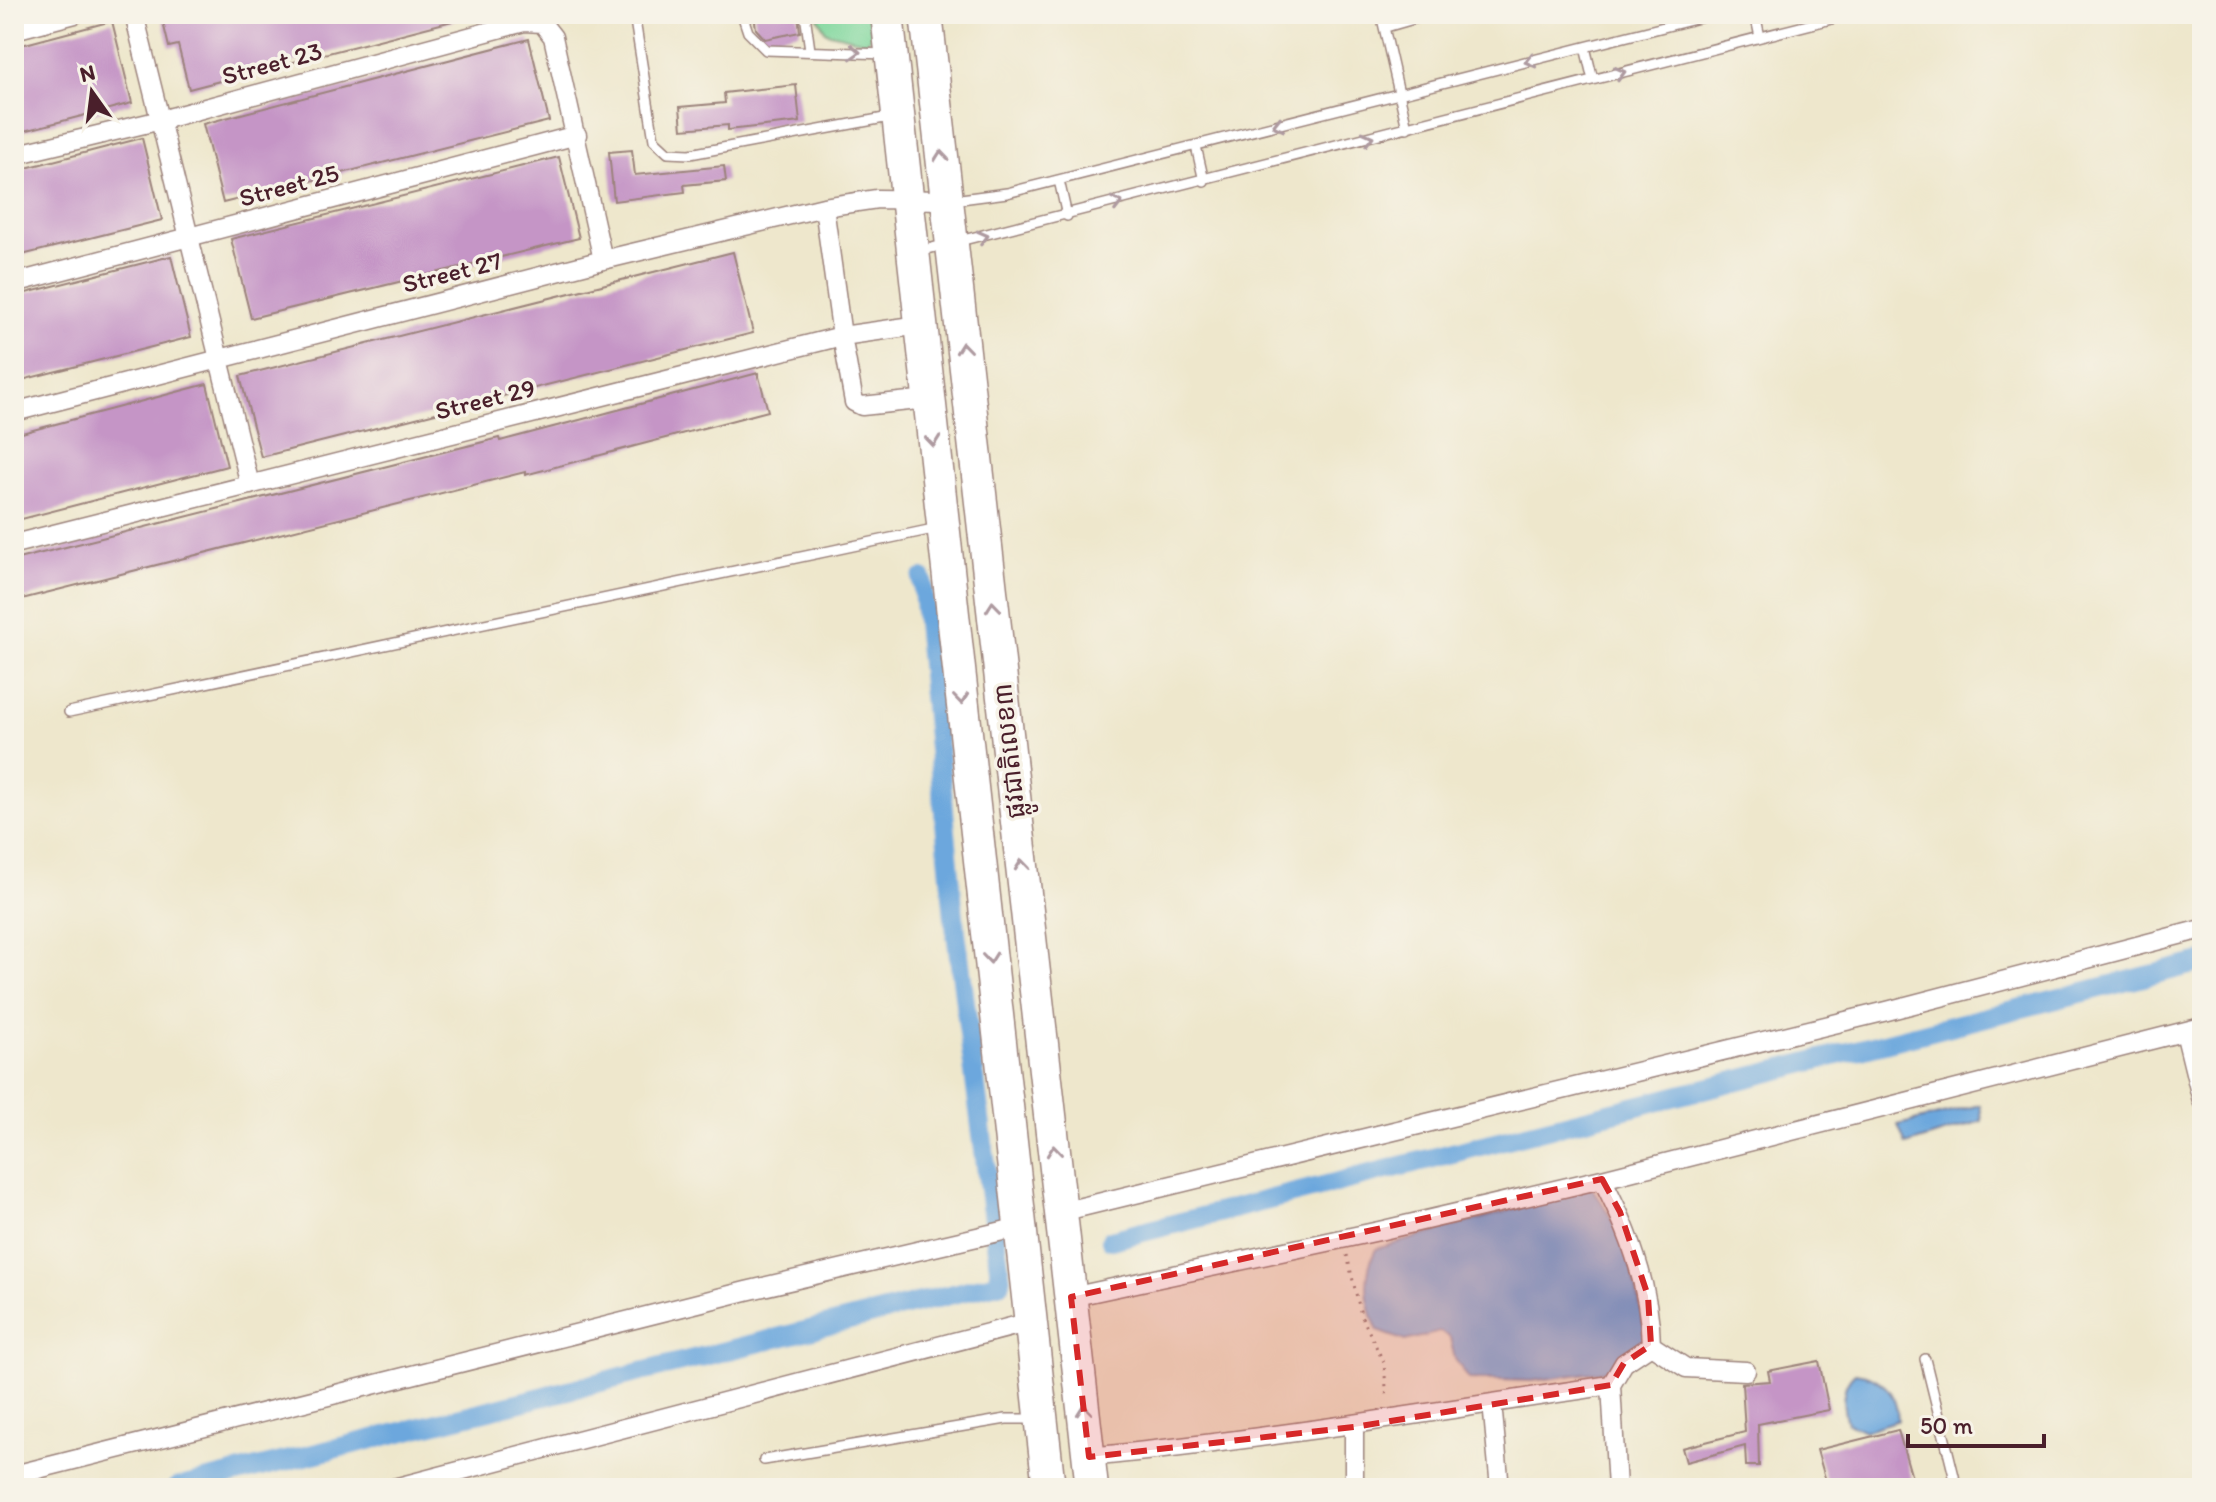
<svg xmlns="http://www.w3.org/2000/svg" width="2216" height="1502" font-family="Itim,'Noto Sans Khmer',sans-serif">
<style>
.green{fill:#7ed79c;stroke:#647b64;stroke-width:2}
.water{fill:#6ca7dd;stroke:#5b6384;stroke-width:2}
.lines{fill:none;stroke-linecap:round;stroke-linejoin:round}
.canal{stroke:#6ca7dd;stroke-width:20}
.building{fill:#c595c6}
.lane-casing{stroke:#9c837c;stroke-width:12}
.street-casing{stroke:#9c837c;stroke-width:21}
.highway-casing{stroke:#9c837c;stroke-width:35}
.path{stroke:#9c837c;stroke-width:3;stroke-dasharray:2 6;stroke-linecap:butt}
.lane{stroke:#fff;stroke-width:9}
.street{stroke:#fff;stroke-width:18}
.highway{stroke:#fff;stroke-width:32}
.oneway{stroke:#ae9aa0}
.marked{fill:#d62828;fill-opacity:0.2;stroke:#d62828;stroke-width:6;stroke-dasharray:16 10;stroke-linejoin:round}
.labels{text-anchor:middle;stroke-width:7;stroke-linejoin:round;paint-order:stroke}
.street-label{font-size:26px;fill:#4a1f2b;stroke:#f7f3e8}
</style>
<rect width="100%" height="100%" fill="#f7f3e8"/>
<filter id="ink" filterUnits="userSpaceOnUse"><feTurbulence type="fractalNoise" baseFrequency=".0125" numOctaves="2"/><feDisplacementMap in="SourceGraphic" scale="16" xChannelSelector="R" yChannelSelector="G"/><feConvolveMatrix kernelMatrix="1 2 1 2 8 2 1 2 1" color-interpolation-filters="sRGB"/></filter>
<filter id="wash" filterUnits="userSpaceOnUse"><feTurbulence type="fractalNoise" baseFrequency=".006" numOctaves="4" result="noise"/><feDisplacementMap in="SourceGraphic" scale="32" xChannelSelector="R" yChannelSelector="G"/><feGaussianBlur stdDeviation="1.8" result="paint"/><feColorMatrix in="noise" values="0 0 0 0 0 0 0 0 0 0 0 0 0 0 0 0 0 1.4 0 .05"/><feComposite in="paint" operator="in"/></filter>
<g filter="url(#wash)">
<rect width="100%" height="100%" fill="#eee7cc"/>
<path class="green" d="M816,14H869L872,36L866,42L826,32Z"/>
<path class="water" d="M1980,1105L1982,1121L1906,1145L1898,1125Z
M1591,1187C1624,1229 1639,1288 1646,1340L1618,1358L1609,1370L1532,1381L1469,1379L1455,1359L1450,1338L1440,1332L1405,1341L1378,1331C1366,1305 1362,1276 1376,1249Z
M1855,1373C1882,1376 1897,1393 1898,1420L1864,1431L1847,1423C1842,1406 1840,1386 1855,1373Z"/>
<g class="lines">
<path class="canal" d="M1111,1240L2202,962
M177,1488L1001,1282L954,917L922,579"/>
</g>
<g id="blocks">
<path class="building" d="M161,14H460V19L189,89L178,45L169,47Z
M754,14H798L800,32L765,39L756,29Z
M112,21L132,103L20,132L14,108V47Z
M529,39L549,121L223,203L203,124Z
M796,85L800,122L728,130V125L682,129L680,107L725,103L724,93Z
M142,138L162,220L14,257V171Z
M632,150L635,175L724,166L726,181L684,185L685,192L614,201L609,152Z
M559,157L579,238L251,318L231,239Z
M733,252L753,333L261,457L240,376Z
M171,256L191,337L14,382V296Z
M758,373L768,411L525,475V472L14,601V560L499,438L500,441Z
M207,384L227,466L14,521V435Z
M1819,1361L1829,1410L1758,1424L1759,1466H1746L1745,1446L1686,1462L1682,1448L1745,1432L1742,1383L1770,1381L1768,1371Z
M1898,1430L1915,1488H1828L1817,1450Z"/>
</g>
</g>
<g filter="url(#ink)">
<use href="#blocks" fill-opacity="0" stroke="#9c837c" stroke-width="2"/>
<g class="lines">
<defs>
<path id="lane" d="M634,14L654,140L668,153L690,154L895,116
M742,14L748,32L766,50L886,54
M805,14L810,50
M1381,14L1407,128
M1755,14L1760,37
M1386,27L1431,14
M1585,47L1593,80
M1196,146L1204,181
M1059,180L1067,216
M953,200L1007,193L1715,14
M920,251L1851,14
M69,712L938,528
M1925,1359L1957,1488
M764,1460L1006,1419H1038"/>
<path id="street" d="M134,14L250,485
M14,30L75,14
M14,155L161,120L524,22L542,23L553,37L603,260
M14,283L577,135
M920,325L842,336L854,402L862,406L928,399
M14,412L603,260L824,207L877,199L946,200
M14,544L842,336L824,207
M2185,1032L2202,1101
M1602,1179C1629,1230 1650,1286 1651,1345L1624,1363L1611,1385L1617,1488
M1061,1212L1887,1011L2202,929
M1071,1297L1379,1231L1602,1179L2202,1027
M1651,1345L1686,1368L1746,1371
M1492,1403L1500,1488
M1089,1457C1264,1440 1437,1411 1611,1385
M14,1475L746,1291L1020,1227
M394,1488L1030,1322
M1354,1488V1427"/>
<path id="highway" d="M887,14L1049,1488
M926,14L1092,1488"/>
</defs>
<use href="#lane" class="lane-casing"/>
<use href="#street" class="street-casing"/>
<use href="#highway" class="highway-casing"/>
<path class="path" d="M1347,1255L1361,1315L1384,1363L1387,1400"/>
<use href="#lane" class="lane"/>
<use href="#street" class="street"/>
<use href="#highway" class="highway"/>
</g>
<defs><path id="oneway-chevron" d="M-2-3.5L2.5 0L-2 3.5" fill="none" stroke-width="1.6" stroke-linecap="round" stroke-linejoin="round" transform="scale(2)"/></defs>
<g class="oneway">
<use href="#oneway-chevron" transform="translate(855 52) rotate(3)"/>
<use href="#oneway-chevron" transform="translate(1530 61) rotate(166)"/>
<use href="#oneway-chevron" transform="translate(1620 73) rotate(-15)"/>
<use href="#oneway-chevron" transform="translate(1278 125) rotate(166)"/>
<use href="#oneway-chevron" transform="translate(1368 138) rotate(-14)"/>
<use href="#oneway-chevron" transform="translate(941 156) rotate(-96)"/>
<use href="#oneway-chevron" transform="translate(1117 203) rotate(-14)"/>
<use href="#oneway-chevron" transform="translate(983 237) rotate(-14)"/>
<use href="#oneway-chevron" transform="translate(963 348) rotate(-96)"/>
<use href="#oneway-chevron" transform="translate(933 441) rotate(84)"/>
<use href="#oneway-chevron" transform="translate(993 607) rotate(-96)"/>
<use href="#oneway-chevron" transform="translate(961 699) rotate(84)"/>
<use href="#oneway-chevron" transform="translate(1022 865) rotate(-96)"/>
<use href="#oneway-chevron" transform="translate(990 958) rotate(84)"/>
<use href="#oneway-chevron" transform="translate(1054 1151) rotate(-96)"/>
<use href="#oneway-chevron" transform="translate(1084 1410) rotate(-96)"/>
</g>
</g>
<path class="marked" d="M1602,1179L1620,1212L1648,1296L1651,1345L1624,1363L1611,1385L1354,1427L1089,1457L1071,1297Z"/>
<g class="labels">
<g class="street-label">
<text transform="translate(272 63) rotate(-15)" y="9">Street 23</text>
<text transform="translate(289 185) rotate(-15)" y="9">Street 25</text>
<text transform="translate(452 272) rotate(-14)" y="9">Street 27</text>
<text transform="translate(485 399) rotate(-14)" y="9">Street 29</text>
<text transform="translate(1009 751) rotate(-96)" y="9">ផ្លូវជាតិលេខ៣</text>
</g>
</g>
<rect width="2216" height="1502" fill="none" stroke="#f7f3e8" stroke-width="48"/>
<g transform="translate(92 92) rotate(346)" stroke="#f7f3e8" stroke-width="6" paint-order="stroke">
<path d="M0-6L14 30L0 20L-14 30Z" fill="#4a1f2b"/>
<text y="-12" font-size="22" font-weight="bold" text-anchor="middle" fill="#4a1f2b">N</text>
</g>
<path d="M1908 1434v12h136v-12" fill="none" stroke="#4a1f2b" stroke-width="4"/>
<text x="1920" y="1434" font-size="24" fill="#4a1f2b" stroke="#f7f3e8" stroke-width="6" paint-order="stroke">50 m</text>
</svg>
